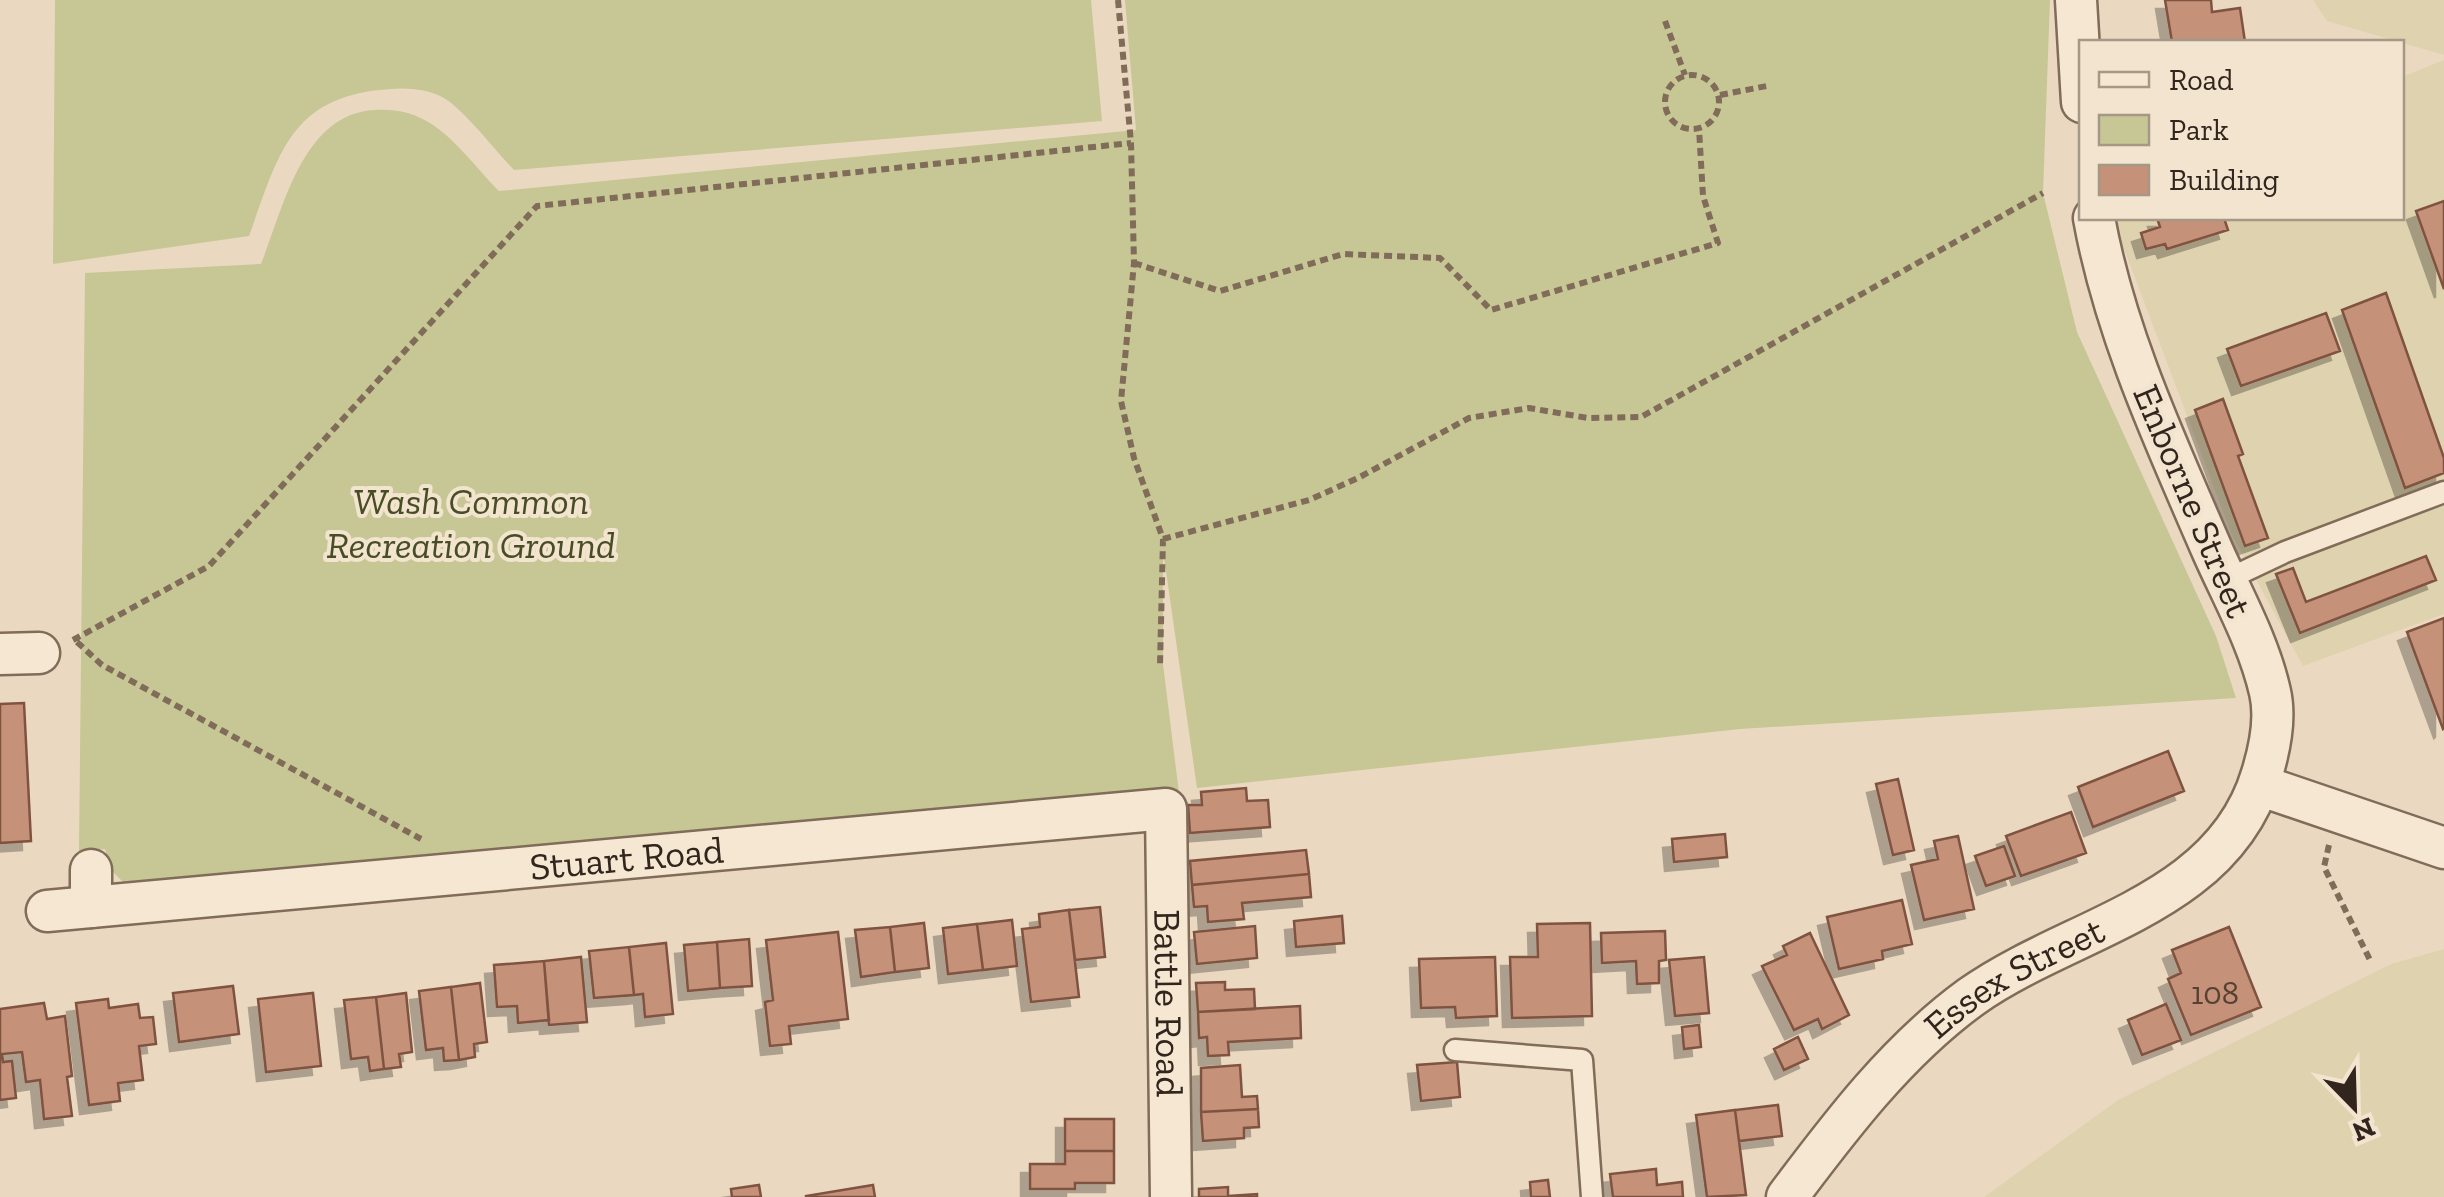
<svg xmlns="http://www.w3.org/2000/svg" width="2444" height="1197" font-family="'Zilla Slab',serif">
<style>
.farmland{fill:#dfd2ae}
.green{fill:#c6c795}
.building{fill:#c59178;stroke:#7f5341;stroke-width:2.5;filter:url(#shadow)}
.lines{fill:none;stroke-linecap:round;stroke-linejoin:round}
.service-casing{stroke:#816b59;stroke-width:25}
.minor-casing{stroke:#816b59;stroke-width:45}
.path{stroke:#816b59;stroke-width:6;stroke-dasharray:8 5;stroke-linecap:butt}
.service{stroke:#f6e7d2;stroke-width:20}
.minor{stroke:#f6e7d2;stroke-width:40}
.labels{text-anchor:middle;stroke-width:8;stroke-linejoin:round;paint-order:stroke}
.number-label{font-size:32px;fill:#574034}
.park-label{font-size:38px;font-style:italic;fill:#474d25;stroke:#f2e4ce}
.street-label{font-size:38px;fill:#32251d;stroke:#f2e4ce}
</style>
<defs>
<filter id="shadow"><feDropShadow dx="-9" dy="9" stdDeviation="0" flood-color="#0004"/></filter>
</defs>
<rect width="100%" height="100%" fill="#ead9c0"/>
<path class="farmland" d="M2313,0H2444V55L2327,21Z
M2444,60V614L2303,666L2232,535L2117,230L2118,218H2402V77Z
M2444,949V1197H1984L2118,1100L2391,964Z"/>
<path class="green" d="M55,0H1091L1102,121L514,170C493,148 473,121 450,102C435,90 410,87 391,89C290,95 279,154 249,236L53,264Z
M1125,0H2050L2043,193L2077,332L2216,636L2236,698L1740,729L1197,788L1163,550V664L1179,793L128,887L111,870L105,849L79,851L85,273L261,264C283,210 302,114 374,110C396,109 413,112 433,125C457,141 478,170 499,191L1136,130Z"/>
<path class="building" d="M2165,0H2211L2212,12L2240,8L2245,42H2172Z
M2444,201V289L2416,211Z
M2157,218H2224L2228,230L2167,249L2165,244L2146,249L2141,233L2160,227Z
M2386,293L2444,458V473L2405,488L2342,310Z
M2326,313L2340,351L2241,386L2227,349Z
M2223,399L2243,454L2238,456L2268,538L2245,546L2195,410Z
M2426,556L2436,580L2300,633L2276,574L2293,568L2306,602Z
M2444,618V728L2443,729L2407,632Z
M24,703L31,841L0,843V704Z
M2168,751L2184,791L2093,827L2078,787Z
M1898,779L1914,850L1893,855L1876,784Z
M1246,788L1247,801L1268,800L1270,827L1190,833L1188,805H1202L1201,792Z
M2071,812L2086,853L2021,876L2006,836Z
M1725,834L1727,857L1674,862L1672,839Z
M1958,836L1974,909L1924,920L1911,865L1938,859L1934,841Z
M2004,846L2015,876L1986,886L1975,856Z
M1306,850L1309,874L1192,885L1190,861Z
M1309,874L1311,897L1242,903L1244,919L1208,922L1207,906L1194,907L1192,885Z
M1902,900L1912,944L1882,951L1883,959L1839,969L1827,917Z
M1100,907L1105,957L1075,960L1069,910Z
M1069,910L1079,997L1031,1002L1022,929L1040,927L1039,914Z
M1342,916L1344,943L1296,947L1294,921Z
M1012,920L1017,966L983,970L977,924Z
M924,923L929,968L895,972L890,927Z
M1590,923L1592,1016L1512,1018L1510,957H1538L1537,924Z
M977,924L983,970L948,974L943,928Z
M1255,926L1257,958L1197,964L1194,932Z
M890,927L895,972L861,977L855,930Z
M2229,927L2261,1007L2191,1035L2168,979L2181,973L2172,950Z
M1665,931L1666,960L1659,961V983L1637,984L1636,961L1602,963L1601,933Z
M838,932L848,1019L789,1026L791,1044L770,1046L765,1002L773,1000L766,940Z
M1810,933L1849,1015L1822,1029L1818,1019L1794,1030L1762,966L1787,955L1783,946Z
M749,939L752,986L720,988L717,942Z
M717,942L720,988L688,991L684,945Z
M666,943L673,1014L645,1017L643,994L634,995L629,947Z
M629,947L634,995L594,998L589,951Z
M581,957L587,1022L549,1025L544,961Z
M1495,957L1497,1016L1456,1018L1455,1007L1421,1008L1419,959Z
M1704,957L1709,1013L1675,1016L1669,960Z
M544,961L549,1020L518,1023L517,1006L497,1007L494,965Z
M1225,982V990L1254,989L1255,1009L1198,1012L1196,983Z
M480,983L487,1042L474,1044L475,1057L459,1060L451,987Z
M233,986L239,1034L179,1042L173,993Z
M451,987L459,1060L444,1061L443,1048L426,1050L419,991Z
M313,993L321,1066L266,1072L258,999Z
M406,993L412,1052L399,1054L401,1067L384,1069L376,997Z
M376,997L384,1069L370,1071L368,1057L351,1059L344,1000Z
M108,999L109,1008L138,1004L140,1018L153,1017L156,1044L139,1046L143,1080L118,1083L120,1101L89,1105L76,1003Z
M44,1003L47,1019L65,1016L72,1076L67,1077L72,1116L44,1119L40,1080L26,1082L22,1052L2,1054L3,1062L12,1061L16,1098L0,1100V1009Z
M2166,1004L2181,1040L2142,1055L2128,1020Z
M1300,1006L1301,1038L1228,1042L1229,1055L1208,1056L1207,1037L1199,1038L1198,1012Z
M1699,1025L1701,1047L1684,1049L1682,1027Z
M1798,1037L1808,1059L1784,1070L1774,1049Z
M1457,1062L1460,1097L1421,1101L1417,1065Z
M1240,1065L1242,1097L1257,1096L1258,1109L1201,1112V1068Z
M1778,1105L1782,1136L1739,1141L1735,1110Z
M1258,1109L1259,1127L1244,1128V1138L1203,1141L1201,1112Z
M1735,1110L1746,1195L1707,1197L1696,1115Z
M1065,1119H1114V1151H1065Z
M1065,1151H1114V1183H1075V1189H1030V1164H1065Z
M1656,1169L1657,1185L1682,1182L1683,1197H1613L1610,1174Z
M1548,1180L1550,1197H1531L1530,1182Z
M759,1185L761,1197H732L731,1189Z
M873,1185L875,1197H806V1196Z
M1228,1187V1196L1257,1194V1197H1199V1189Z"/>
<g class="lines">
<defs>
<path id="service" d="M2226,580L2285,552L2444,492
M1455,1050L1582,1060L1592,1197"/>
<g id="minor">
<path d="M2076,0L2082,102"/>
<path d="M0,654L39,653"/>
<path d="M2259,785L2444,848"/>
<path d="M91,907V870"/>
<path id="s1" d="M47,911L1166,809L1171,1197"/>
<path id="s2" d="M1787,1197C1841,1125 1897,1051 1971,997C2069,927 2223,906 2262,774C2270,748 2276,718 2270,692C2259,643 2233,597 2213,552C2166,443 2115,334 2094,218"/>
</g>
</defs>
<use href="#service" class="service-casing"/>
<use href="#minor" class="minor-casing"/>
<path class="path" d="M1118,0L1131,143L1134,263L1121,401L1134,458L1163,539L1160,665
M1665,21L1685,75
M1665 102a27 27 0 1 1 54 0a27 27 0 1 1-54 0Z
M1720,95L1767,86
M1134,263L1220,291L1343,254L1440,258L1491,310L1718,243L1703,196L1699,129
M1163,539L1309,500L1358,478L1469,418L1529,408L1588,418L1641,417L2043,193
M73,640L209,566L537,206L1131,143
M77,642L102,665L421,839
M2329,845L2324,867L2370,960"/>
<use href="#service" class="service"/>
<use href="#minor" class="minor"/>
</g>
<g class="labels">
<g class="number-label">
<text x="2215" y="1004">108</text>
</g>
<g class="park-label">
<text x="471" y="514">Wash Common<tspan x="471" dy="44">Recreation Ground</tspan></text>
</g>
<g class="street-label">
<text transform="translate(2193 501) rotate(67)" y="13">Enborne Street</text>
<text dy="13" stroke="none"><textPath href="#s1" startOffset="582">Stuart Road</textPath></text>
<text dy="13" stroke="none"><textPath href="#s2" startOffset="320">Essex Street</textPath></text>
<text dy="13" stroke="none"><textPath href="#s1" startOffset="1318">Battle Road</textPath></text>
</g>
</g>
<rect x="2079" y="40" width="325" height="180" fill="#f2e4ce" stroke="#a59887" stroke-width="2.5"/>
<rect x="2099" y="72" width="50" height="15" fill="#f6e7d2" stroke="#a59887" stroke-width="2.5"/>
<text x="2169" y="90" font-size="30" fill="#32251d">Road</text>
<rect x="2099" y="115" width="50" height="30" fill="#c6c795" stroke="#a59887" stroke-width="2.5"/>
<text x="2169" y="140" font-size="30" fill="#32251d">Park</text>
<rect x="2099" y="165" width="50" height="30" fill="#c59178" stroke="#a59887" stroke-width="2.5"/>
<text x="2169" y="190" font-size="30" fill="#32251d">Building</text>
<g transform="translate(2354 1107) rotate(157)" stroke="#f2e4ce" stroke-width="8" paint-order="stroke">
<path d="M0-8L18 38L0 25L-18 38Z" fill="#32251d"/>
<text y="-15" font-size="28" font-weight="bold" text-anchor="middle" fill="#32251d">N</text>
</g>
</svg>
